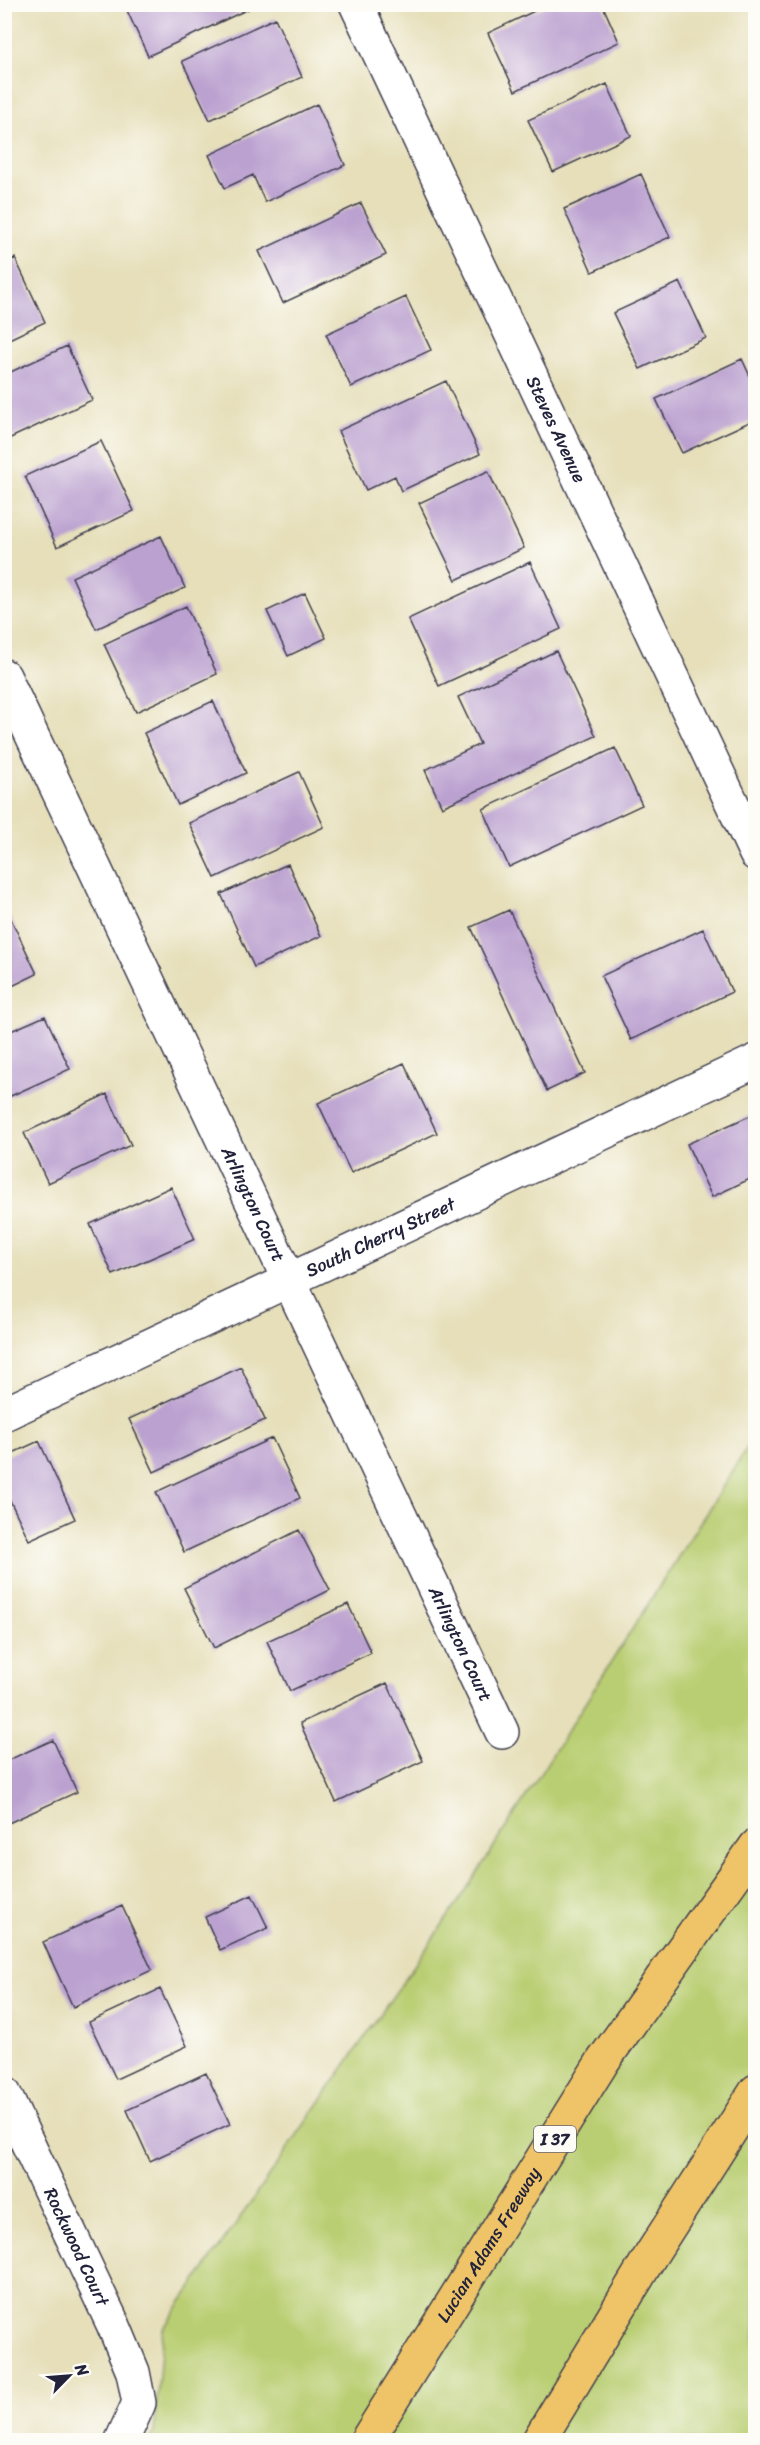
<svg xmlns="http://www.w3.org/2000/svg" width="760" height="2445" font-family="Sriracha,sans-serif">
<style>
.green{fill:#b9ce72;stroke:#6e7856;stroke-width:1.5}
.building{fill:#bba1d0}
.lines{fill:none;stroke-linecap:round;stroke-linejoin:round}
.minor-casing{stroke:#3f3e4e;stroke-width:36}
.highway-casing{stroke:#3f3e4e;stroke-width:36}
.minor{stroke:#fff;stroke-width:33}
.highway{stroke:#efc469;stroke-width:33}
.labels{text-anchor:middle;stroke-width:6;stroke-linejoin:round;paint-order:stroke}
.shield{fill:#fdfcf7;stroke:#646373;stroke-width:1.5}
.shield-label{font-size:16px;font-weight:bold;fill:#22223b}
.street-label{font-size:18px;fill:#22223b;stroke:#fdfcf7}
</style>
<rect width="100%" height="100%" fill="#fdfcf7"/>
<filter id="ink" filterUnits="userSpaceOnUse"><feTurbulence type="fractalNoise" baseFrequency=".0167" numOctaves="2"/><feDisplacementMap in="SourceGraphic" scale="12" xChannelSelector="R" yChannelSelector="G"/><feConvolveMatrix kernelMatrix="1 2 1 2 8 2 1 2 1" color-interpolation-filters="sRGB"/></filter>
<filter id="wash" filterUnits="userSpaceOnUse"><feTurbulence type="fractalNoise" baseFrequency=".008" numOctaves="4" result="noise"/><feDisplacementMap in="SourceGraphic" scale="24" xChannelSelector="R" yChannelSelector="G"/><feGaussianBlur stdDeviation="1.35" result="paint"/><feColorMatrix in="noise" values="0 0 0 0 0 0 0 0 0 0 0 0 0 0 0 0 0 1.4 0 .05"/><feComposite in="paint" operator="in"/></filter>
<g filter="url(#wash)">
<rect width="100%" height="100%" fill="#e6dfba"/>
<path class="green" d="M755,1436V2440H150L154,2433L163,2329L465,1892Z"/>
<g id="blocks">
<path class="building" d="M124,4H259L148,56Z
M549,4H602L619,42L515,91L488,33Z
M275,18L302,77L210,120L182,61Z
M607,84L631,136L553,172L528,120Z
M317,104L345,165L265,202L253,175L225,188L209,155Z
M641,174L670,237L592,272L564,209Z
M361,203L386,255L283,303L259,251Z
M15,258L45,322L5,341V263Z
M680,282L706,338L640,369L613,313Z
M406,297L431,350L351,387L326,334Z
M67,346L92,400L4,441V375Z
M742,359L756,389V419L682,453L656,399Z
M446,381L480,454L401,491L395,476L366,490L338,431Z
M101,441L134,511L57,547L25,476Z
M488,471L524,548L456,580L419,503Z
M161,536L185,588L96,629L72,577Z
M530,562L561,629L439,686L408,619Z
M305,593L326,638L288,656L267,611Z
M186,606L217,674L136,712L104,644Z
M556,651L596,736L442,807L425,770L480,744L458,697Z
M213,701L246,773L178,805L144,733Z
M615,748L642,805L509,867L483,809Z
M299,772L324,827L215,878L189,823Z
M288,864L321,936L254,967L221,894Z
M509,910L585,1073L547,1091L471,927Z
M10,917L37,974L4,990V920Z
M703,929L732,992L631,1040L601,976Z
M45,1016L70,1069L4,1099V1034Z
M404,1063L437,1133L351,1173L318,1103Z
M107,1094L131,1145L48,1183L24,1133Z
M756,1113V1176L712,1197L687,1144Z
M171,1187L195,1239L113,1275L90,1224Z
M241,1367L265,1420L154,1472L129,1419Z
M272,1438L300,1498L184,1552L156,1492Z
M39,1441L75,1519L29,1540L4,1488V1457Z
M299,1530L330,1590L214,1648L184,1588Z
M348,1604L371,1653L290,1691L267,1641Z
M387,1683L423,1761L336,1802L300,1723Z
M53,1740L77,1792L4,1825V1762Z
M252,1895L268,1928L220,1950L205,1917Z
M122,1906L152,1970L73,2007L43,1942Z
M160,1989L187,2046L116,2079L89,2022Z
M206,2073L230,2124L150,2161L127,2110Z"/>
</g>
</g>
<g filter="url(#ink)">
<use href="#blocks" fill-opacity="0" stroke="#3f3e4e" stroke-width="1.5"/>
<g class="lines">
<defs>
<g id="minor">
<path id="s1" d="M356,4L756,854"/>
<path id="s2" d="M4,676L502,1732"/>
<path id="s3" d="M4,1414L756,1061"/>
<path id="s4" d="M4,2093L113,2324L133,2372L139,2403L122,2440"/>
</g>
<g id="highway">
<path id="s5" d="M367,2440L603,2061L756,1846"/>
<path d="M539,2440L651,2255L756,2091"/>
</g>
</defs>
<use href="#minor" class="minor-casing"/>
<use href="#highway" class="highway-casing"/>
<use href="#minor" class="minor"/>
<use href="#highway" class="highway"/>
</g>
</g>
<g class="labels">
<rect class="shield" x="534" y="2126" width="42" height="26" rx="4.5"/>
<g class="shield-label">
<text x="555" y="2145">I 37</text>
</g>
<g class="street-label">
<text dy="6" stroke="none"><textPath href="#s1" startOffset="470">Steves Avenue</textPath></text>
<text dy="6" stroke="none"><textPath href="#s2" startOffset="584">Arlington Court</textPath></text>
<text dy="6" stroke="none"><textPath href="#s3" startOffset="416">South Cherry Street</textPath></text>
<text dy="6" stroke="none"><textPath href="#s2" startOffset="1070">Arlington Court</textPath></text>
<text dy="6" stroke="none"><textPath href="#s4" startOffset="170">Rockwood Court</textPath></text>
<text dy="6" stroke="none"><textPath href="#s5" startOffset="230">Lucian Adams Freeway</textPath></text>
</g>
</g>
<rect width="760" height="2445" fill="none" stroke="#fdfcf7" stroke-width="24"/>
<g transform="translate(69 2376) rotate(65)" stroke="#fdfcf7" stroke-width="4.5" paint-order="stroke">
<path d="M0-4.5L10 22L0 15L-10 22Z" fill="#22223b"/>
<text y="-9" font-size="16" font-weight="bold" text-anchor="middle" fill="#22223b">N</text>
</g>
</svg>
